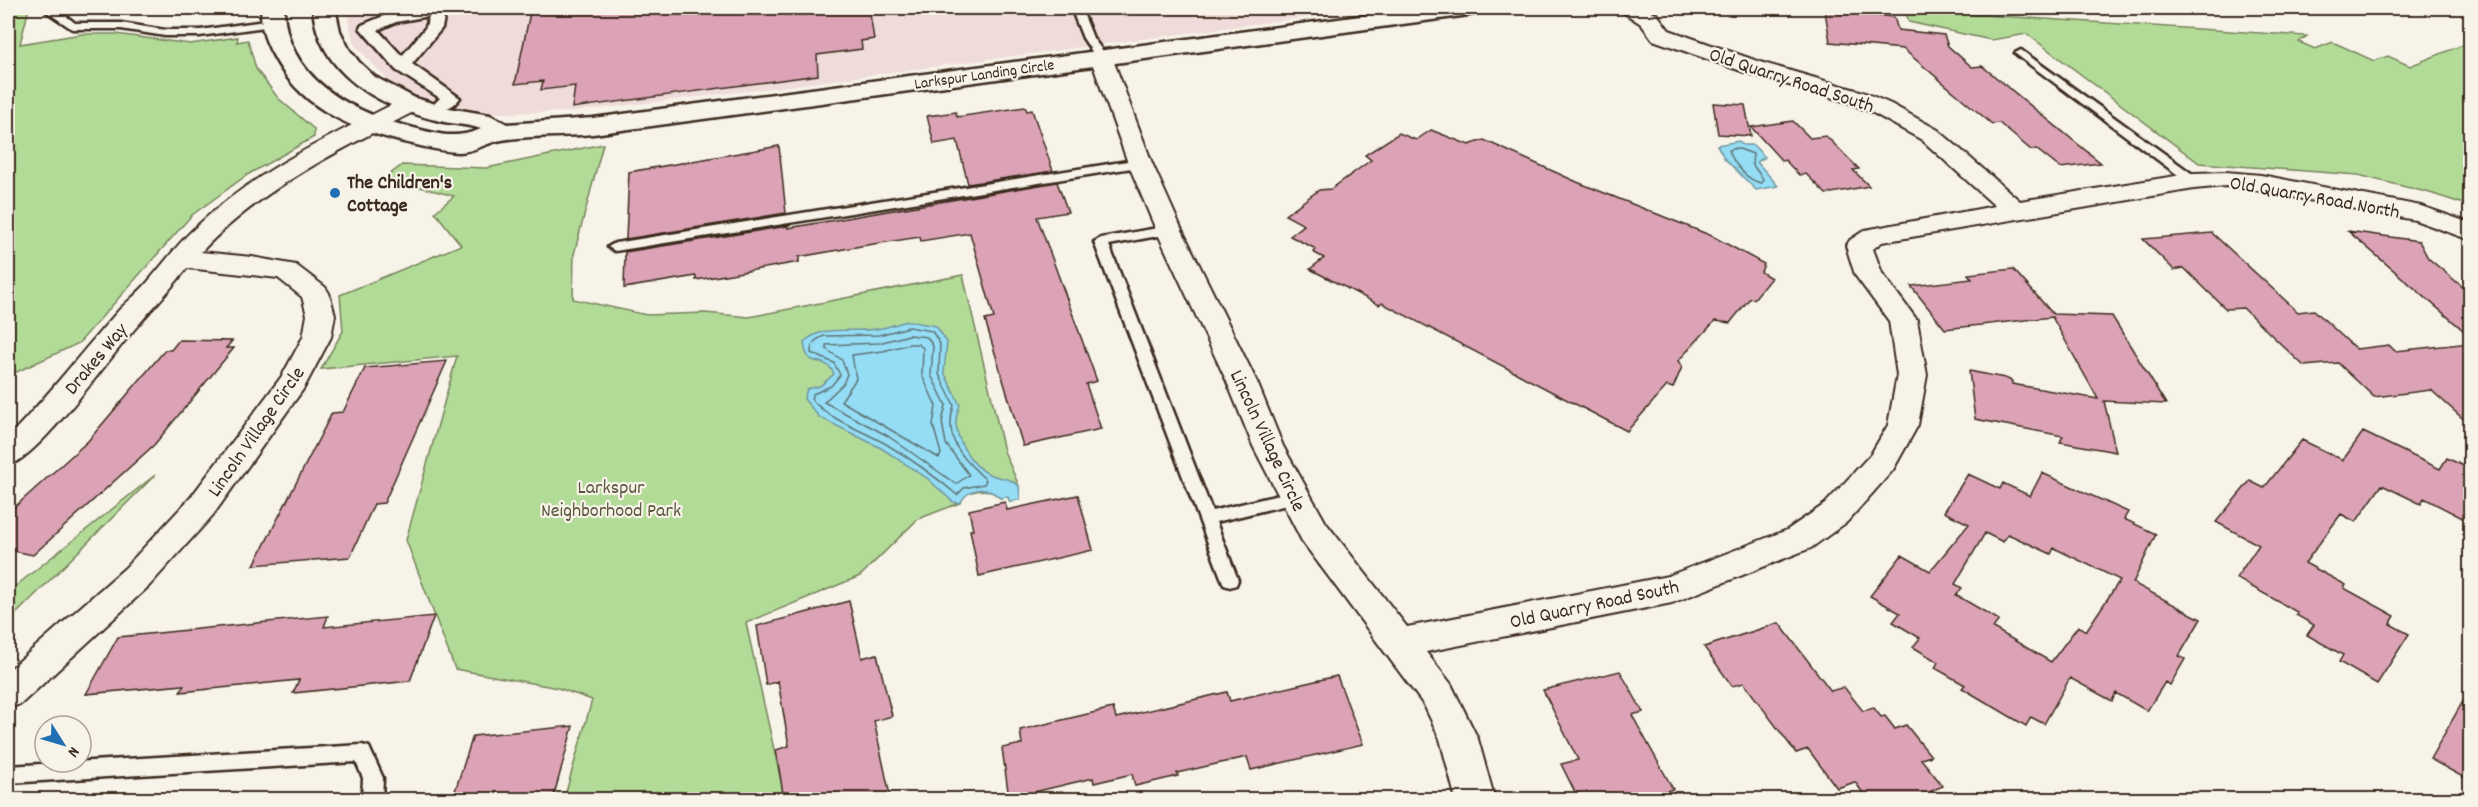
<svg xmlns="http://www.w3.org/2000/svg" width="2478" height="807" font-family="Dekko,sans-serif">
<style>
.built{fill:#efdbd9}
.green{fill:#b2db98;stroke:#76825b;stroke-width:1.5}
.water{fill:#94ddf5;stroke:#70959f;stroke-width:1.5}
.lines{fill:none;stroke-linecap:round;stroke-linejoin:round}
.shore{stroke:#5f7274;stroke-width:1.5}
.building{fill:#dba3b5;stroke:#3b2a1e;stroke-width:1.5;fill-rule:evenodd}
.service-casing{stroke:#3b2a1e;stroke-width:5}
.pedestrian-casing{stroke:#3b2a1e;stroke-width:5}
.minor-casing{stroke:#3b2a1e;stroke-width:4}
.secondary-casing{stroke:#3b2a1e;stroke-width:5}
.service{fill:#f7f3e8;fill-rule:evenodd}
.pedestrian{fill:#f7f3e8;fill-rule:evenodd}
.minor{fill:#f7f3e8;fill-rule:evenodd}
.secondary{fill:#f7f3e8;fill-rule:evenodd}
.poi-dot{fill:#1f6fb2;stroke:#f7f3e8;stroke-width:2}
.labels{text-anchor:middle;stroke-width:4.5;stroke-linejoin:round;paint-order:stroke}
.far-street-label{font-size:16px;fill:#3b2a1e;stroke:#f7f3e8}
.street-label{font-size:20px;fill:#3b2a1e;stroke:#f7f3e8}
.poi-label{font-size:20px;font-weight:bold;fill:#3b2a1e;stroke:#f7f3e8;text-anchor:start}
.park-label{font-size:20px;fill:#59563c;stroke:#f7f3e8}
</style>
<rect width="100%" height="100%" fill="#f7f3e8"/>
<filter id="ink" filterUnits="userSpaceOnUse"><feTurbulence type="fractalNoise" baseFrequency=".0167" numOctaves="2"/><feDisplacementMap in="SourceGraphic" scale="12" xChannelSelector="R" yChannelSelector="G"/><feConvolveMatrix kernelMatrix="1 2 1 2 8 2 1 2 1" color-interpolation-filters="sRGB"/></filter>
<g filter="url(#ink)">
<path class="built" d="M347,8H1376L773,88L572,112L485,113L433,104L399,88L385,77L353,43Z"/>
<path class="green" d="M8,8H29L20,44L82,34H116L190,44L238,37L237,42L248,40L256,69L278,98L314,129V137L247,175L192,215L79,343L8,376Z
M1905,10L2307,36L2299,42L2315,49L2333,42L2374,61L2388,56L2410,66L2470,42V206L2430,193L2358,175L2199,163L2027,34L1991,40L1909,22Z
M603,144L574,254L573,299L647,315L705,313L749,317L963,275L1004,451L1019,486L1020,499L1010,502L1008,497L1000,498C990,488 979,489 966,494L960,503L918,519L860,576L746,623L785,799H564L592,700L558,688L455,669L406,540L457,356L321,369L343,331L340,295L461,245L435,212L454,196L385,178L402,165L486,168Z
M155,475L8,622V592Z"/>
<path class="water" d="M1739,141L1743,145H1753L1765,157L1757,162L1778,186L1756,190L1725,159L1717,145Z
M908,321L936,326L947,342L944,372L960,405C958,411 955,418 956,424C957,442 972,466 989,474C1000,479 1010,477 1019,486L1020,499L1010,502L1008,497L1000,498C987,485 969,487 960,503L953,502L927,478L881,448L819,417L804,399L807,389L820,386L834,374C824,352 807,373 804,342C823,324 851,333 876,329C887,328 897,323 908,321Z"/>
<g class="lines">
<path class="shore" d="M1737,148L1753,154L1752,164L1763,179L1762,183C1748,182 1733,163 1729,150Z
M909,327L932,331L940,344L939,374L954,405C943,440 962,457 986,480L984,484L964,488L957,495C935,476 911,459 886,444C860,429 831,421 811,399L813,394L831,386L840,375L834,363L811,353C811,343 815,340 824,336L879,335Z
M909,335L927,337L933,346L931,375L946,405L942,422L946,444L969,475L956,484L888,436L824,402L843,384L847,374L842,360L826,349V345L879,343Z
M910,344H918L923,348L922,375L936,406L933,425L941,454L939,458L841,401L856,379L852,355L883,351Z"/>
</g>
<path class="building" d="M531,8H869L874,39L861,41L862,49L817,55L818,75L572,108L575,86L541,90L543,81L515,84Z
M1825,11L1894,17L1898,30L1944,35L1948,46L1972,67L1982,66L2101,163L2060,168L2036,149L2031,150L1999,123L1992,124L1903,49L1830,42Z
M1713,103L1745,105L1751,136L1718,134Z
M1025,107L1027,111L1032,110L1053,171L968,184L957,140L934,144L927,116L956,112L957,117Z
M1793,121L1810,138L1826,136L1859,169L1853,170L1869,186L1826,194L1806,174L1799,175L1785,160L1782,161L1751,127Z
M1431,130L1469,145L1484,140L1577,182L1712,236L1764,264L1761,272L1771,278L1754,299L1750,298L1730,323L1715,321L1678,361L1682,367L1673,388L1667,386L1627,431L1382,303L1379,305L1310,269L1324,258L1313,252L1316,249L1290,236L1304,225L1285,215L1319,190L1331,189L1371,160L1365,155L1399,133L1416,140Z
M779,146L786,213L626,239L629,172Z
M1057,182L1068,212L1037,217L1097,381L1086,384L1101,429L1023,446L985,320L994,318L970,233L921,241L920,237L867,245L799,257V262L696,280V276L624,288L625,252L788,226V228Z
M2348,231L2419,241L2428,258L2470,293V336Z
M2212,233L2298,312L2314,310L2356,349L2389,345L2395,351L2470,343V425L2431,390L2374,397L2338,363L2304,366L2243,308L2226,309L2184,268L2174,270L2143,239Z
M2013,269L2053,314L2112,316L2166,404L2104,401L2116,452L2060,442L2063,436L1975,419L1969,371L2005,378L2012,381V384L2098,399L2052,317L1945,329L1911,286L1972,279L1968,274Z
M179,340L232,341L226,348H234L154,445L33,555L8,550V513L88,441L165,350H171Z
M447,361L384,503L374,504L350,557L254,565L332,413L343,412L365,368Z
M2363,432L2440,469L2447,458L2470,469V522L2424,498L2421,504L2382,485L2356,522L2341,514L2305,563L2346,585L2344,588L2395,616L2390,624L2409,634L2377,684L2339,662L2343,655L2307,635L2314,625L2296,615L2297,612L2236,578L2259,545L2216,522L2250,481L2264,488L2302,440L2343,460Z
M2042,473L2128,512L2124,519L2156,534L2133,583L2201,619L2179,656L2185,659L2170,685L2165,682L2147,711L2116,693L2112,701L2070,678L2044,724L2031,717L2026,726L1962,688L1965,685L1935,668L1938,662L1913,647L1920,638L1893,622L1900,613L1870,596L1902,555L1930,571L1969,524L1944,512L1968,474L2000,489L2003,483L2030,496ZM1985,533L2003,542L2008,534L2051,554L2054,548L2120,580L2086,631L2078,626L2051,662L1993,628L1999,620L1956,595L1962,588L1955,584Z
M1078,495L1093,550L979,576L970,530H973L969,510L1005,502L1007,510Z
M849,601L862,658L877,654L892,716L874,721L891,800H784L776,750L789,746L778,681L766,685L757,626Z
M328,616L324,627L434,616L410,681L293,693L299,680L180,692L184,685L86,694L118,637Z
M1779,623L1831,691L1844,687L1863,711L1874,708L1881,717L1885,716L1895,729L1906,725L1931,756L1921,759L1943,786L1931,791L1939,800H1868L1855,782L1837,788L1808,749L1796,753L1744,683L1732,686L1704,647Z
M1620,671L1643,712L1632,715L1673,789L1659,793L1663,800H1579L1561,764L1578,760L1543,690Z
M1337,676L1363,744L1251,770L1247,757L1177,773L1178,776L1135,786L1132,774L1094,783L1093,778L1009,798L1002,748L1022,744L1020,730L1113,708L1116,718L1227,692L1230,701Z
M2470,689V781L2430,759Z
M573,726L554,795L540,797L539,800H452L473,736Z"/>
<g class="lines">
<defs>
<path id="service" d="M46,8H56L75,23H121L165,30H200L272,20L277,23L272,26L200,36H165L121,29H72L47,12Z
M1071,8H1081L1093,38L1107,57L1105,59H1097L1083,38Z
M2021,50L2198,178L2200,181L2198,184H2190L2017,55L2015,53Z
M1140,159L1144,160L1146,163L1144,166L615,251L608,247L615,243Z
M1169,226L1176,230L1174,233L1109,245L1212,511L1295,491L1301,493L1303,497L1301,501L1295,503L1216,522L1238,580L1236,585L1230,587L1224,585L1222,580L1094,242L1101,238Z
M362,745L369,747L383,778L382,800H362L363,778L356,762L8,783V766Z"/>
<path id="pedestrian" d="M425,8H454L445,13L442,28L412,64L460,98C454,106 447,110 437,108L434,104L440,98L396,70L360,28L362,25L386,15ZM429,16L426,27L402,56L378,30L396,22Z"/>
<path id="minor" d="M1620,8H1644L1657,14L1669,30L1760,62L1863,92L1891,104L1938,130L2020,201L2194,173L2226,172L2261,175L2421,206L2470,223V240L2415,220L2261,191L2226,186L2194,189L1882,242L1873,249L1882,273L1917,320L1927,375L1918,425L1893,470L1847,522L1811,548L1672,603L1426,652L1451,684L1478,739L1495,800H1456L1440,739L1424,705L1302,541L1253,446L1227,382L1156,230L1128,163L1090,57L1093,52L1101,50L1109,52L1112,57L1152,163L1182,230L1257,382L1283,446L1326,523L1407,627L1668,576L1787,530L1825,504L1871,454L1888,425L1897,375L1889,321L1855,275L1846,246L1850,240L1865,230L1995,206L1922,140L1875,114L1847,102L1744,72L1653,40L1641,24L1623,12Z
M409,98L417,100L421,105L417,110C340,150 261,188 201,252L252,257L296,265L325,287L329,293L335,315L331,337L304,388L213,515L149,586L21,704L8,708V671L125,568L191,497L282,376L303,337L307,315L302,297L278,278L187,268C172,288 155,305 139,324C112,354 41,456 8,466V437C48,397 81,352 119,310C130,299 142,290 151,278C166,261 179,242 196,227C255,171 329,137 401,100Z"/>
<path id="secondary" d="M262,8H284C285,77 350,112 410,127C436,134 455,140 481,129C467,124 450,124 436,120C378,106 318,73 313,8H335L340,31L349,49L359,62L375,77L415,98L449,108L490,115L507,124L593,118L1421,8H1481L1477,13L1469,15L593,134C563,137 532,135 502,140C487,142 475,152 459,152C437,151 417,145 396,140C344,126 299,105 273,55C265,40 259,25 262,8Z"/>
</defs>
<use href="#service" class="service-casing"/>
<use href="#pedestrian" class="pedestrian-casing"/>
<use href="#minor" class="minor-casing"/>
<use href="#secondary" class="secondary-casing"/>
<use href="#service" class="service"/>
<use href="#pedestrian" class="pedestrian"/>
<use href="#minor" class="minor"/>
<use href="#secondary" class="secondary"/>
</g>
</g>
<circle class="poi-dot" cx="335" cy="193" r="6"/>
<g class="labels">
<g class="far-street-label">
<text transform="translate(984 73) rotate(-8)" y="6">Larkspur Landing Circle</text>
</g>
<g class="street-label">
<text transform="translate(1792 79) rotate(18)" y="7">Old Quarry Road South</text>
<text transform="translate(2315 196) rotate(10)" y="7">Old Quarry Road North</text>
<text transform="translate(95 358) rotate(-50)" y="7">Drakes Way</text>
<text transform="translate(255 431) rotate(-55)" y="7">Lincoln Village Circle</text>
<text transform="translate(1269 440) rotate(65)" y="7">Lincoln Village Circle</text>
<text transform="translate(1594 603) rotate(-12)" y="7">Old Quarry Road South</text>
</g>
<g class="poi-label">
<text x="347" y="188">The Children's<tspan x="347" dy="23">Cottage</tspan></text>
</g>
<g class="park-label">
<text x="611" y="493">Larkspur<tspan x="611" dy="23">Neighborhood Park</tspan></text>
</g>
</g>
<rect width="2478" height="807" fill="none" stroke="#f7f3e8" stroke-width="30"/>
<rect x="15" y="15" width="2448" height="777" fill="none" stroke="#3b2a1e" stroke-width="2" filter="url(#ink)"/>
<g transform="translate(63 744) rotate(127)"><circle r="28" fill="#f7f3e8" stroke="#aca397" stroke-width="1.5"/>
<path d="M0-4.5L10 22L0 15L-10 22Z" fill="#1f6fb2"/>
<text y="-9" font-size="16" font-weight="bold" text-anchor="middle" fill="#3b2a1e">N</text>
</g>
</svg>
